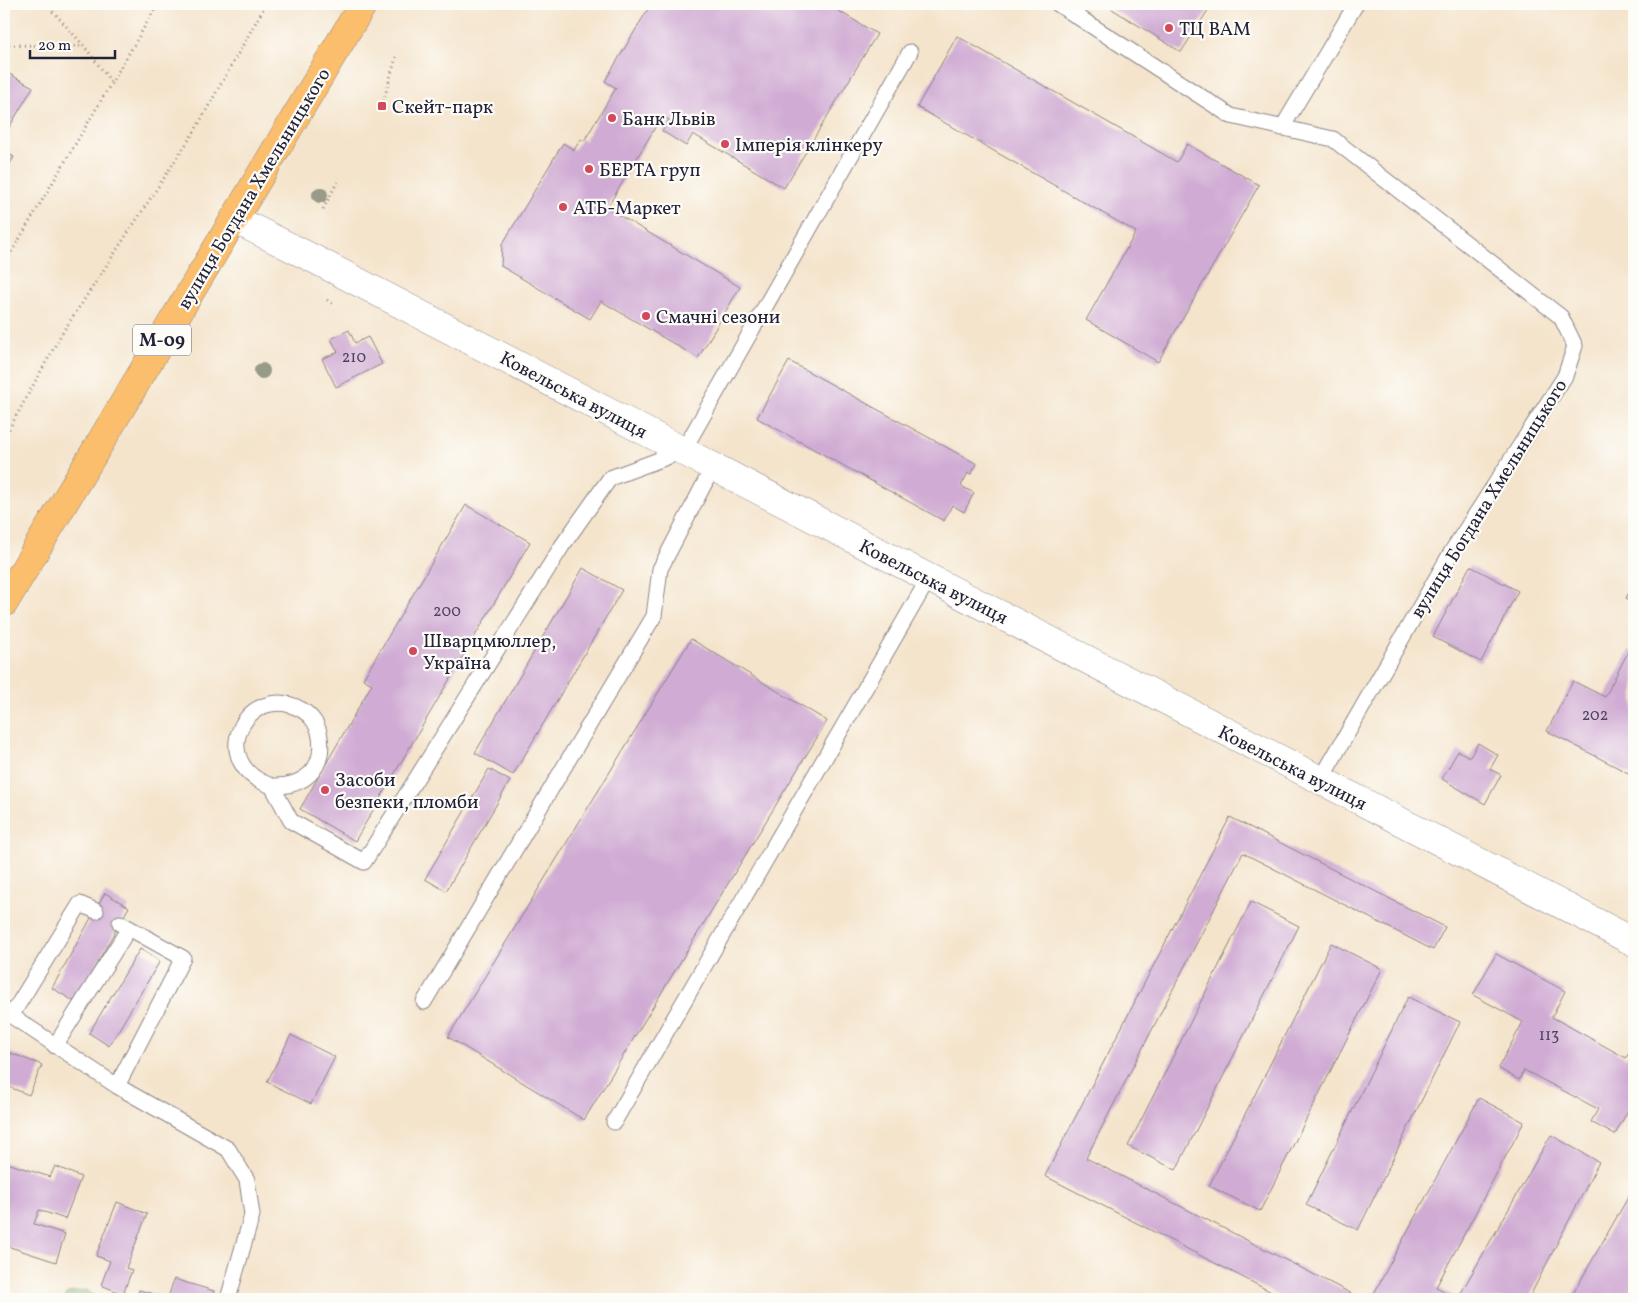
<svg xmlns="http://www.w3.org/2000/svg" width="1638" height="1303" font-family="Vollkorn,serif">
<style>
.forest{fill:#7eb36f;stroke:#506a55}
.building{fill:#d0acd4}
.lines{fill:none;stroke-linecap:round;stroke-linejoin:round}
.service-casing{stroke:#8b8384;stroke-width:17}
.minor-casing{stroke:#8b8384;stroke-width:29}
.primary-casing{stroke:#8b8384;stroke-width:29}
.path{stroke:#8b8384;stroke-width:3;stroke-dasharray:1 4;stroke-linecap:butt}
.service{stroke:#fff;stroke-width:15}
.minor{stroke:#fff;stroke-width:28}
.primary{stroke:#fabe6d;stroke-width:28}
.tree{fill:#989b8a}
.poi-dot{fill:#d1495b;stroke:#fdfcf7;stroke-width:2}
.labels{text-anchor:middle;stroke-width:4.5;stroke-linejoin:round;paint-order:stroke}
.number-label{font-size:16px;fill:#4e4461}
.shield{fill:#fdfcf7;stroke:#646373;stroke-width:1}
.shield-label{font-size:18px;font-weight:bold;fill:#22223b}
.poi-label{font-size:19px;fill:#22223b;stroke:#fdfcf7;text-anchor:start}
.street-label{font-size:19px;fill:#22223b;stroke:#fdfcf7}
</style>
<rect width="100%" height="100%" fill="#fdfcf7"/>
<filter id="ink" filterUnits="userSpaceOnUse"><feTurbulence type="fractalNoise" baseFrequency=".02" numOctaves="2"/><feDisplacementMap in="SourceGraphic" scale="10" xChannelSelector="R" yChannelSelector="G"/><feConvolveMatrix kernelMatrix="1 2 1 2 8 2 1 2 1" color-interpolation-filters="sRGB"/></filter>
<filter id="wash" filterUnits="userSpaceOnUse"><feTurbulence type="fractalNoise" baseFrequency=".0096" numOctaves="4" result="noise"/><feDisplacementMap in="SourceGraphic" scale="20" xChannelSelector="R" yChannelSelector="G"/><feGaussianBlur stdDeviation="1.12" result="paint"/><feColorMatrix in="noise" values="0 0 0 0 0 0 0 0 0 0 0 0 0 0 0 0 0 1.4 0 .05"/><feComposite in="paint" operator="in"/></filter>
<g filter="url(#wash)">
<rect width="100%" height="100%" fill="#f4e4cc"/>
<path class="forest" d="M87,1290L98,1299H63L67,1293Z"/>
<g id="blocks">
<path class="building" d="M651,4H827L877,34L784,188L693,134L686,146L662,131L669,120L662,116L607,208L740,287L698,358L601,301L590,319L501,266L502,245L563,143L574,150L581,139L584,141L616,88L605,81Z
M1104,4H1212L1181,52Z
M957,36L1177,162L1187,144L1259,185L1158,362L1086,320L1136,232L917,107Z
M4,71L33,87L4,136Z
M4,151L14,157L4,173Z
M349,330L355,343L368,337L382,364L336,387L322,359L338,352L331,339Z
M789,361L977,464L971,474L968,473L961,486L974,493L964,512L952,505L944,521L757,418Z
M466,505L530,542L355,841L300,809L372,684L363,679Z
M1470,566L1518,591L1481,662L1433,637Z
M583,568L622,590L513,775L475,753Z
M1634,584V603L1626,598Z
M691,639L827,721L584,1120L448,1037Z
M1629,650L1634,653V776L1547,731L1573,681L1605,697Z
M1478,743L1498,755L1490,769L1501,775L1485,804L1442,779L1458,751L1470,757Z
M489,769L510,781L446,891L425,879Z
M1230,817L1445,927L1433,950L1243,853L1086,1158L1362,1299H1285L1045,1176Z
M105,893L129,907L75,1002L52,988Z
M1251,902L1299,926L1176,1170L1128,1146Z
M1331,943L1382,969L1260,1211L1209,1186Z
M140,949L160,961L109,1046L89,1033Z
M1496,954L1565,991L1552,1017L1626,1058L1633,1046H1634V1099L1615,1135L1591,1122L1598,1109L1524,1070L1519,1080L1498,1068L1523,1022L1473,995Z
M1408,997L1460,1022L1358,1230L1306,1205Z
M291,1035L335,1057L311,1104L267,1082Z
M5,1051L42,1065L29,1095L4,1085V1055Z
M1479,1098L1524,1122L1436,1287L1458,1298L1551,1135L1599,1162L1529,1298L1532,1299H1404L1398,1296L1396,1299H1371Z
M4,1162L50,1177L55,1166L81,1177L65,1219L39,1210L34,1224L65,1234L56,1262L4,1245Z
M1634,1187V1299H1570Z
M117,1202L147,1214L126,1268L132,1270L123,1294L101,1285L110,1261L96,1256Z
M174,1279L214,1291L211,1299H136L139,1290L168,1298Z"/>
</g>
</g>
<g filter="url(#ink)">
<use href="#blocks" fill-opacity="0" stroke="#8b8384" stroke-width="1"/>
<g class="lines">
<defs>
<path id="service" d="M1058,4L1231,116L1333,139L1561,317L1575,346L1565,376L1452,551L1320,781
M1282,128L1356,4
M272,786C303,787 325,770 320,737C319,726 311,715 302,710C248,679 203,763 272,786L291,821L364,862L562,546L610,478L683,451L910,52
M424,1002L654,616L660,569L713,467
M4,1011L117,1086L228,1149L247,1180L252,1215L228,1299
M11,1016L80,904L96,911
M55,1046L129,928
M117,1086L183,958L120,923
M614,1122L929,578"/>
<path id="minor" d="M234,219L314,259L683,451L1634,942"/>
<path id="primary" d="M4,603L363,4"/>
</defs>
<use href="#service" class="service-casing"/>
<use href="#minor" class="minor-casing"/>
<use href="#primary" class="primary-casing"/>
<path class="path" d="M46,4L84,46L112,83
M4,45L84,46
M382,106L397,54
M323,209L339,179
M4,265L158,4
M327,300L333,304
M4,438L61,335L194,132L266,4"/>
<use href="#service" class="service"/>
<use href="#minor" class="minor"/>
<use href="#primary" class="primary"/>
</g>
<g class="tree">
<circle cx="320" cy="195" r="8"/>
<circle cx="262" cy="371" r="8"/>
</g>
</g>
<g class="poi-dot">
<circle cx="1169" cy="28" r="5"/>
<rect x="377" y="101" width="10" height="10" rx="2.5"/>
<circle cx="612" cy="118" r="5"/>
<circle cx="725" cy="144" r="5"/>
<circle cx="589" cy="169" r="5"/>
<circle cx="563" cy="207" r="5"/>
<circle cx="646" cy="316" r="5"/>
<circle cx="413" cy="651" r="5"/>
<circle cx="325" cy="790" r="5"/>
</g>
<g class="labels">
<g class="number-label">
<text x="354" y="362">210</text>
<text x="447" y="616">200</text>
<text x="1595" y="720">202</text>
<text x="1549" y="1040">113</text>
</g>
<rect class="shield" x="133" y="324.5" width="58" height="31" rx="4"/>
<g class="shield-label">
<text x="162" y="346">М-09</text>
</g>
<g class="poi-label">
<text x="1179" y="35">ТЦ ВАМ</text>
<text x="392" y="113">Скейт-парк</text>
<text x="622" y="125">Банк Львів</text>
<text x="735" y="151">Імперія клінкеру</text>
<text x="599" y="176">БЕРТА груп</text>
<text x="573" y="214">АТБ-Маркет</text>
<text x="656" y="323">Смачні сезони</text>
<text x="423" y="647">Шварцмюллер,<tspan x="423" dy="22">Україна</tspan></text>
<text x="335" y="786">Засоби<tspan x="335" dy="22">безпеки, пломби</tspan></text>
</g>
<g class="street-label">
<text transform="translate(253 188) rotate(-59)" y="7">вулиця Богдана Хмельницького</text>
<text transform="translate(574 394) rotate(28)" y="7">Ковельська вулиця</text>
<text transform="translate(1488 498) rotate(-58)" y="7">вулиця Богдана Хмельницького</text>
<text transform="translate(934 581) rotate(27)" y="7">Ковельська вулиця</text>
<text transform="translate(1293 767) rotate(27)" y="7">Ковельська вулиця</text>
</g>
</g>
<rect width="1638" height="1303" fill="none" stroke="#fdfcf7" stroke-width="20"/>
<path d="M30 50v8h85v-8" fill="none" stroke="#22223b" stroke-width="2.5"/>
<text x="38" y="50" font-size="15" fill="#22223b" stroke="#fdfcf7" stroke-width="4" paint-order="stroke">20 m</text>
</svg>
